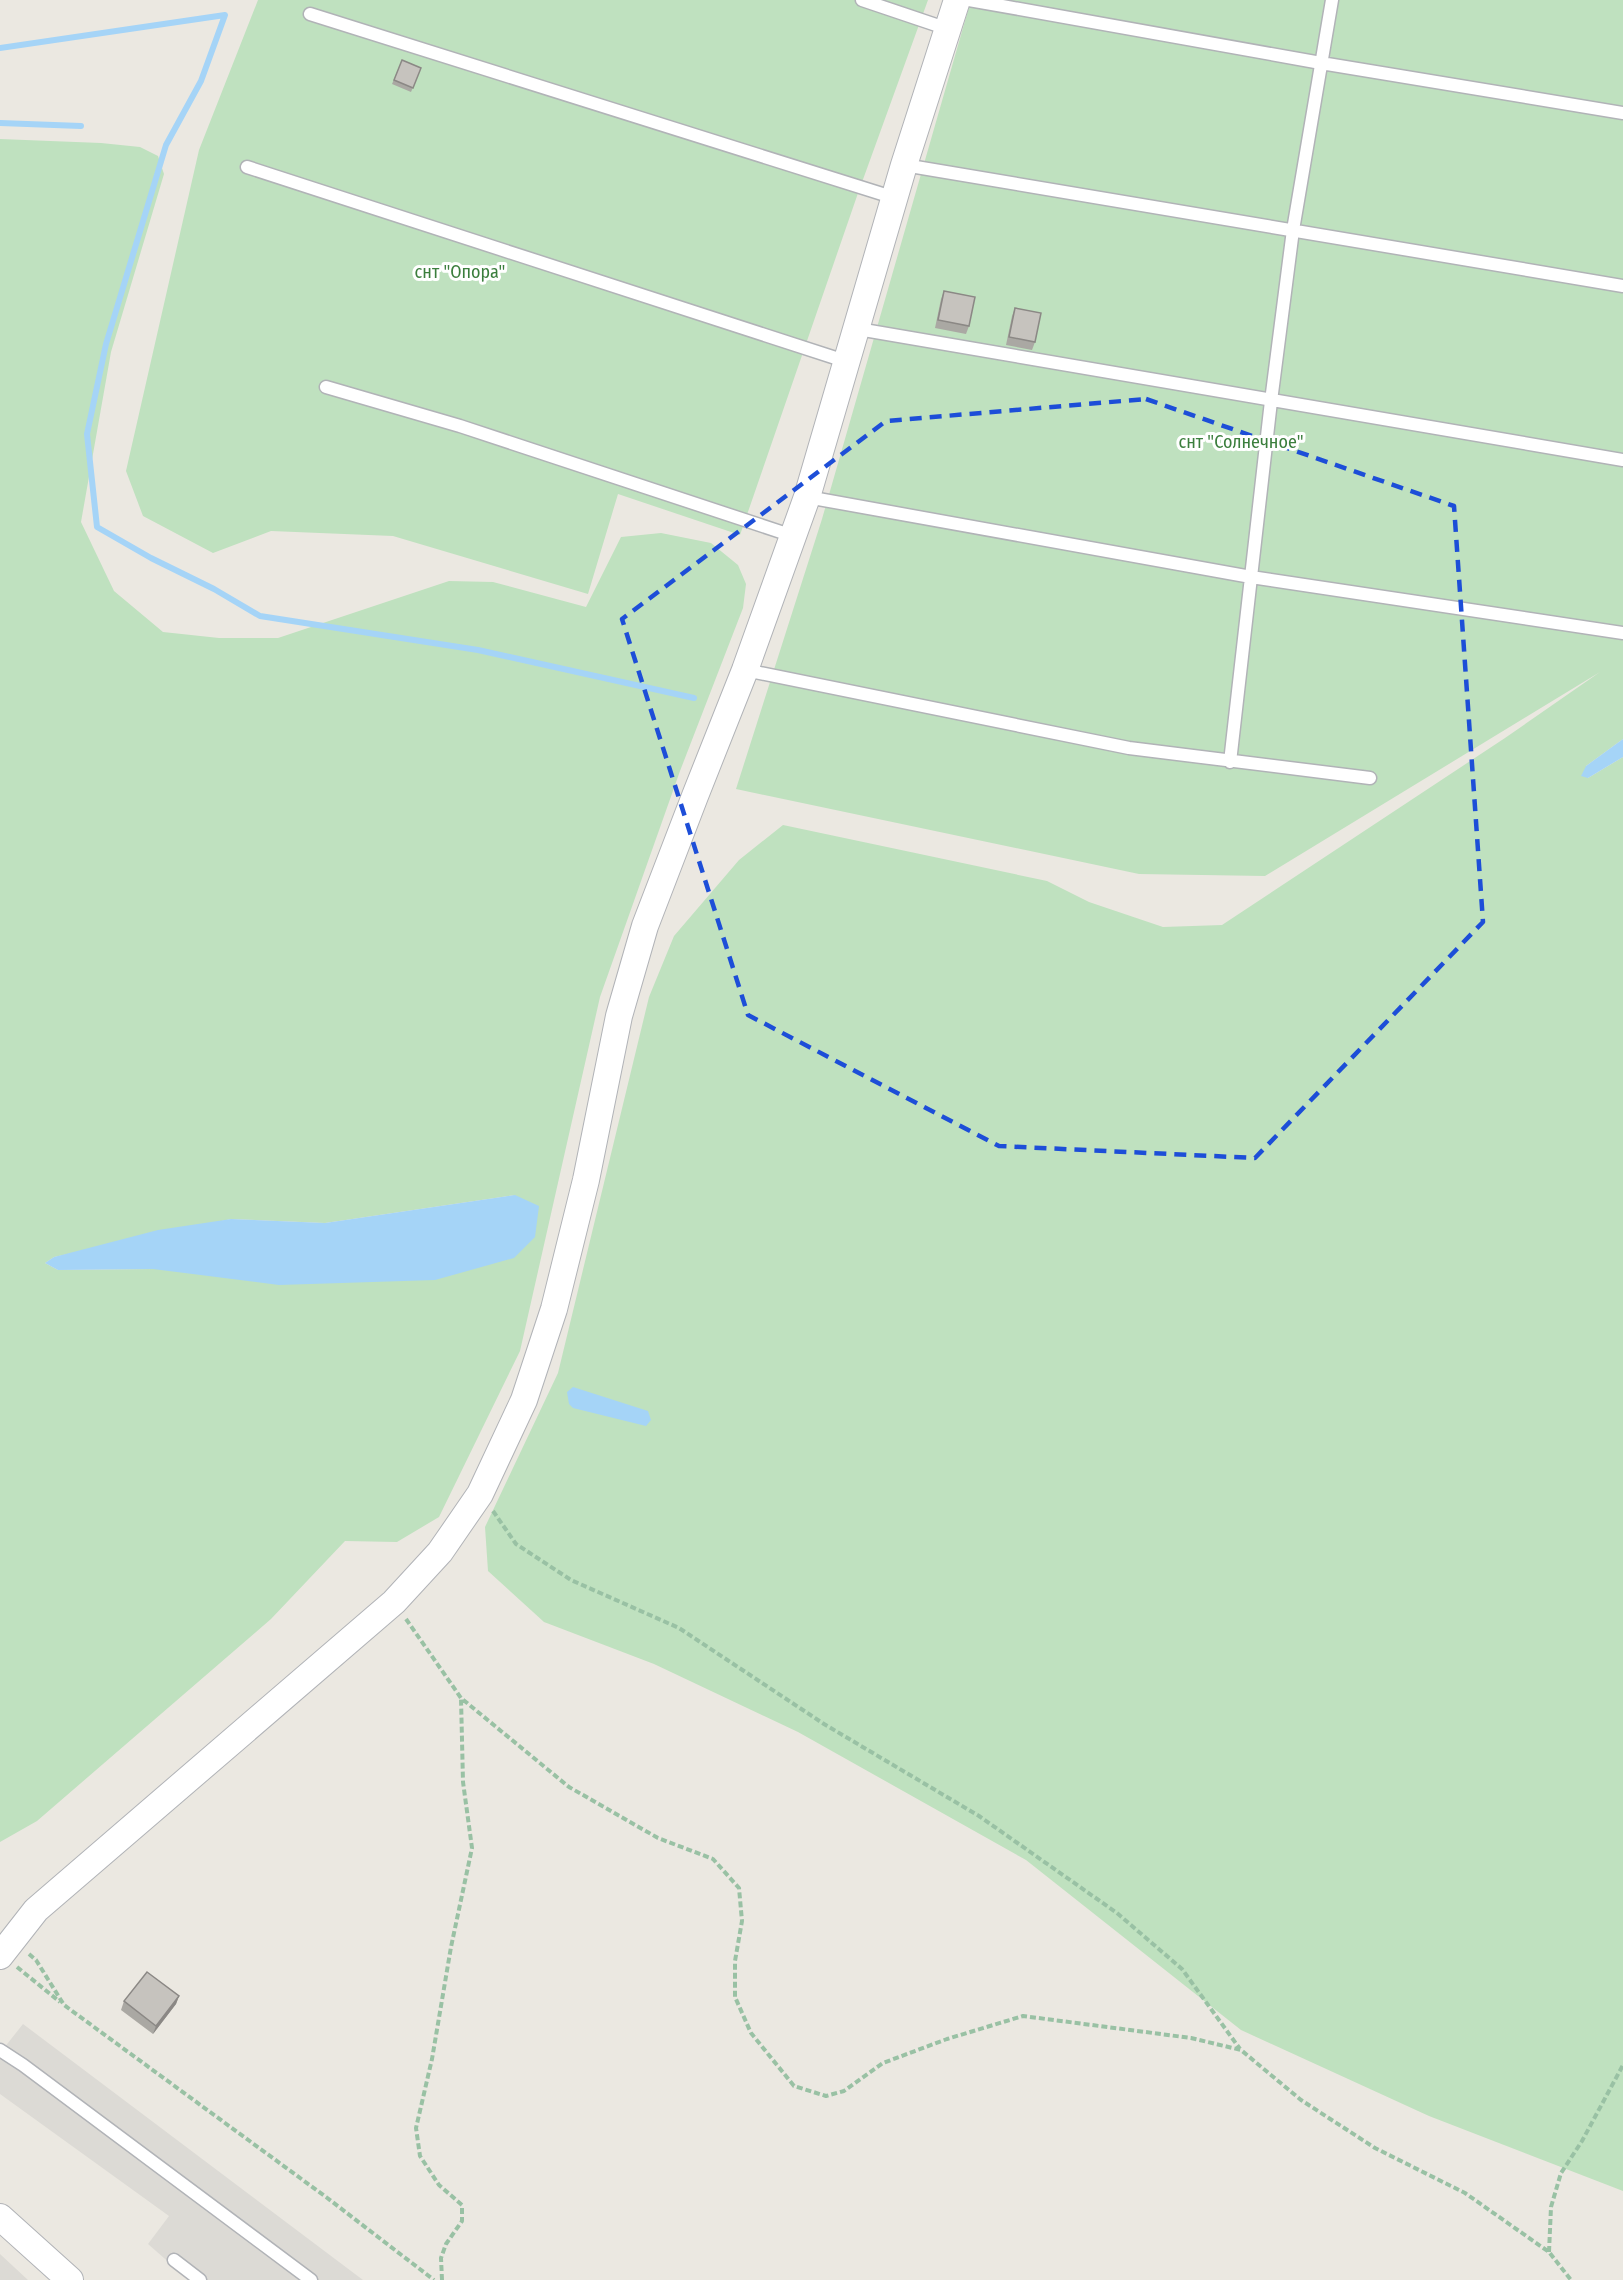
<svg xmlns="http://www.w3.org/2000/svg" width="1623" height="2280" font-family="'Fira Sans Condensed',sans-serif">
<style>
.industrial{fill:#dcdad5}
.green{fill:#bfe1bf;fill-rule:evenodd}
.water{fill:#a5d4f7}
.lines{fill:none;stroke-linecap:round;stroke-linejoin:round}
.stream{stroke:#a5d4f7;stroke-width:6}
.service-casing{stroke:#b1b3b7;stroke-width:15}
.minor-casing{stroke:#b1b3b7;stroke-width:28}
.path{stroke:#99c1a4;stroke-width:4;stroke-dasharray:6 3;stroke-linecap:butt}
.service{stroke:#fff;stroke-width:12}
.minor{stroke:#fff;stroke-width:26}
.wall{fill:#aaa8a3}
.shaded-wall{fill:#8b8885}
.building{fill:#c6c3be;stroke:#8b8885;stroke-width:1.5}
.marked{fill:none;stroke:#1d4ed8;stroke-width:4.5;stroke-dasharray:12 8;stroke-linejoin:round}
.labels{text-anchor:middle;stroke-width:6;stroke-linejoin:round;paint-order:stroke}
.park-label{font-size:18px;fill:#3b7e3d;stroke:#fff}
</style>
<rect width="100%" height="100%" fill="#ebe8e1"/>
<path class="industrial" d="M23,2024L363,2280H189L148,2244L169,2216L0,2094V2053Z
M0,2254L28,2280H0Z"/>
<path class="green" d="M258,0H928L857,196L740,535L618,494L588,594L393,536L271,531L213,553L143,516L126,471L199,150Z
M971,0H1623V739L1586,766L1588,778L1623,757V2191L1429,2116L1241,2030L1026,1860L798,1732L654,1664L544,1622L488,1571L485,1527L558,1373L649,997L674,936L739,860L783,825L1047,881L1089,902L1163,927L1222,925L1505,738L1600,672L1265,876L1139,874L736,789L822,519Z
M0,139L101,143L140,147L158,156L164,174L111,352L81,522L114,591L163,632L219,638H278L449,581L493,582L586,607L621,537L661,533L711,543L738,565L746,584L743,608L680,771L600,997L520,1351L439,1517L397,1542L345,1541L271,1619L37,1821L0,1842ZM515,1195L153,1269L58,1270L45,1263L54,1257L231,1219L325,1223Z"/>
<path class="water" d="M1623,739V757L1588,778L1581,776L1586,766Z
M515,1195L539,1206L535,1237L514,1258L435,1280L279,1285L153,1269L58,1270L45,1263L54,1257L158,1230L231,1219L325,1223Z
M573,1387L648,1411L651,1420L646,1426L573,1408L569,1404L567,1392Z"/>
<g class="lines">
<path class="stream" d="M0,48L225,15L201,81L166,145L106,344L87,434L97,527L151,558L214,589L260,616L478,650L694,698
M0,123L81,126"/>
<defs>
<path id="service" d="M862,0L948,29
M969,0L1321,63L1623,113
M310,14L895,198
M904,165L1623,286
M247,167L848,362
M858,329L1623,460
M326,387L460,426L793,536
M807,497L1251,577L1623,633
M745,670L1129,748L1370,778
M1230,762L1271,401L1293,230L1332,0
M0,2050L23,2065L311,2280
M174,2260L200,2280"/>
<path id="minor" d="M0,1956L36,1910L394,1602L440,1552L480,1494L524,1400L554,1309L586,1180L619,1016L645,926L695,796L745,670L807,497L904,165L957,0
M0,2217L70,2280"/>
</defs>
<use href="#service" class="service-casing"/>
<use href="#minor" class="minor-casing"/>
<path class="path" d="M493,1511L516,1544L571,1580L679,1628L824,1724L979,1816L1117,1913L1182,1969L1240,2049
M406,1619L461,1698L569,1787L658,1838L713,1859L739,1888L742,1921L735,1961V1997L751,2033L794,2086L826,2096L844,2091L883,2063L947,2039L1023,2016L1191,2038L1241,2050L1301,2100L1375,2148L1465,2193L1549,2252L1571,2280
M29,1954L36,1960L64,2005L326,2197L434,2280
M17,1967L60,2002
M1549,2252L1551,2207L1561,2173L1582,2141L1623,2065
M442,2280L441,2258L446,2244L462,2221V2205L439,2185L420,2156L416,2128L432,2059L451,1947L472,1848L463,1782L461,1698"/>
<use href="#service" class="service"/>
<use href="#minor" class="minor"/>
</g>
<path class="wall" d="M402,60L421,68L411,92L392,84Z
M944,291L969,326L966,334L935,328L941,299Z
M1015,308L1035,342L1032,350L1006,345L1012,316Z
M179,1996L176,2004L153,2034L121,2010L124,2001Z"/>
<path class="shaded-wall" d="M179,1996L176,2004L153,2034L156,2026Z"/>
<path class="building" d="M402,60L421,68L413,88L394,80Z
M944,291L975,297L969,326L938,320Z
M1015,308L1041,313L1035,342L1009,337Z
M147,1972L179,1996L156,2026L124,2001Z"/>
<path class="marked" d="M1146,399L1454,506L1483,922L1255,1158L999,1146L748,1015L622,619L886,421Z"/>
<g class="labels">
<g class="park-label">
<text x="460" y="278">снт "Опора"</text>
<text x="1241" y="448">снт "Солнечное"</text>
</g>
</g>
</svg>
